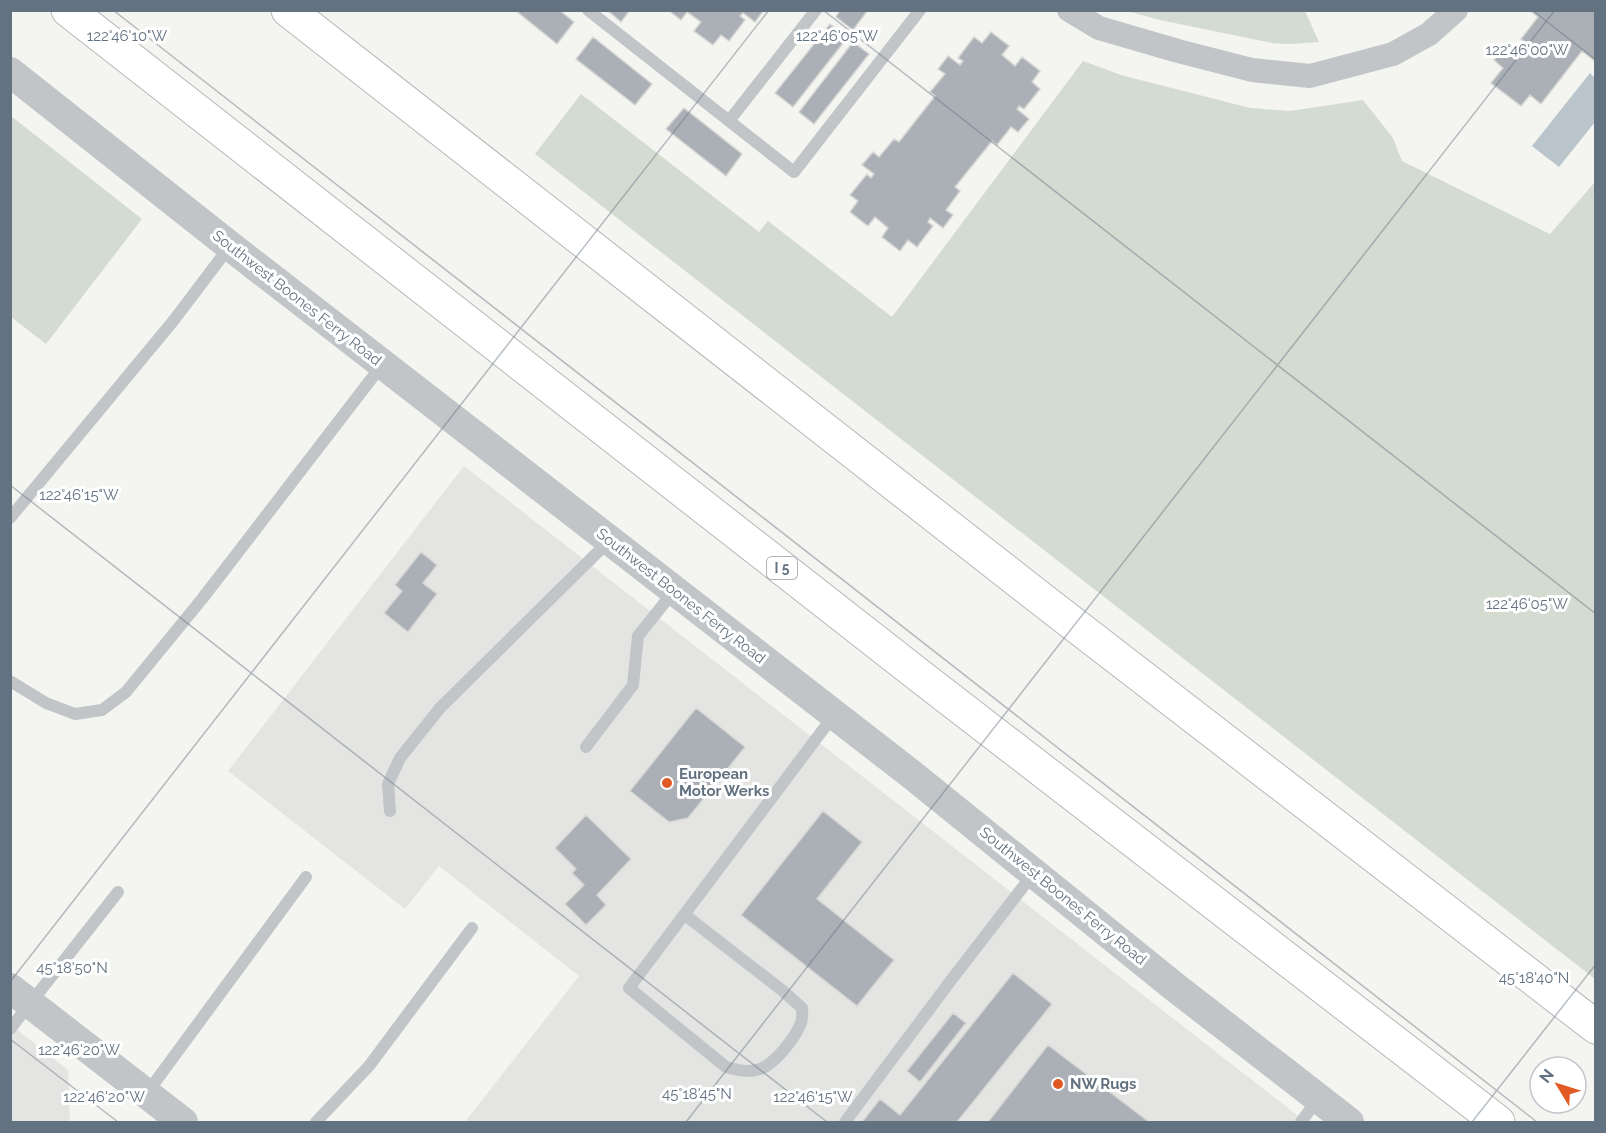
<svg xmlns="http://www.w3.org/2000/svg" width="1606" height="1133" font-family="Raleway,sans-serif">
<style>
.built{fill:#e4e5e3}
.green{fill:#d4dbd1}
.water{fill:#bac5cb}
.building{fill:#aab0b6;stroke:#d5d5d3;stroke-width:1.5}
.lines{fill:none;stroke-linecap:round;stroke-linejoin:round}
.motorway-casing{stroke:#b4b7ba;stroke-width:35}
.service{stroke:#c1c5c8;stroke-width:12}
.minor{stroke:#c1c5c8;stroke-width:24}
.tertiary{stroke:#c1c5c8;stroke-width:30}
.motorway{stroke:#fff;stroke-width:33}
.ticks{fill:none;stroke:#637281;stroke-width:1.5;stroke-opacity:0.45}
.poi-dot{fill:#e15a23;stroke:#fff;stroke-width:2}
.labels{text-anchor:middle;stroke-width:6;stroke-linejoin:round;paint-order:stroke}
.shield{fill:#fff;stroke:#929ca7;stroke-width:1.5}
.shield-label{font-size:14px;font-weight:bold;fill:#637281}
.street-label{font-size:15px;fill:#637281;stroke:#fff}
.poi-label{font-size:15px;font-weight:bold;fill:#637281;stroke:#fff;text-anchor:start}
.ticks-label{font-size:15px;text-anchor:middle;fill:#637281;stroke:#fff;stroke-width:6;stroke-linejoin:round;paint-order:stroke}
</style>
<rect width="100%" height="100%" fill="#f4f4f0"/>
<path class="built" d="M464,466L1306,1122H465L579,976L439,866L405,909L228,771Z
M10,1024L68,1070L70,1121L69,1122H11Z"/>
<path class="green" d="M1127,11H1305L1319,42L1288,44L1272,43L1160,20Z
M1083,61L1121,75L1250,108L1290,111L1363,100L1393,138L1402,161L1550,234L1595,182V979L535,154L581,94L759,232L768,221L892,317Z
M11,116L142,219L46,344L11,317Z"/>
<path class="water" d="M1590,73L1595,78V122L1559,167L1532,146Z"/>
<path class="building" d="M515,10H559L574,22L557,44Z
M607,10H630L621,22Z
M668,10H764L755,22L743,13L740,16L745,20L729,41L721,35L713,45L694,31L701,22L687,12L681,20Z
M840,10H868L853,30L836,17Z
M1529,10H1596V62L1582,51L1541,104L1530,95L1521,106L1491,83L1503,68L1494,60L1506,45L1516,53L1525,42L1521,39L1538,17Z
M830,24L847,38L793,107L775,93Z
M991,32L1009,46L1002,55L1015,66L1022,57L1040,71L1032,82L1040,89L1024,109L1019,106L1017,109L1029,119L1018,132L1011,127L997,145L992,141L955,187L960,191L946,210L953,215L943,228L930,218L928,222L933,226L917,247L908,240L900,251L882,237L888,228L875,217L868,226L850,212L858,201L850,195L867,174L871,178L874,174L862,165L873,152L879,157L894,139L899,142L935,96L930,92L945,74L938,69L948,56L960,65L963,61L958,58L974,37L982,43Z
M593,37L652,84L635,105L576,59Z
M853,42L869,54L814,124L799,112Z
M684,108L742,154L726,176L666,129Z
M421,552L437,565L423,583L437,594L408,632L384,613L402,591L395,585Z
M696,708L745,747L688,818L669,822L630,791Z
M823,811L862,842L817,899L894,960L857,1006L741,915Z
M586,815L631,859L597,895L606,905L586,925L565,904L584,885L572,873L576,869L555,848Z
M1013,973L1052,1004L957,1122H862L880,1099L900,1115Z
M953,1013L966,1023L920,1082L907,1071Z
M1048,1045L1149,1122H988Z"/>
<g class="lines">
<defs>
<path id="motorway" d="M68,10L925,680L1498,1122
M288,10L1049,605L1596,1027"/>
</defs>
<use href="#motorway" class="motorway-casing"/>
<path class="service" d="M588,10L794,172L920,10
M729,121L816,10
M10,518L174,320L230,246
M10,681L46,703L75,714L102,710L126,692L202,599L382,365
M586,747L633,685L638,636L674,591
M390,811L388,784L400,758L440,708L609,541
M685,915L783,991L802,1008C802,1013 803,1018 801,1023C795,1038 775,1064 760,1069C748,1073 737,1070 726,1067L629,988L834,715
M10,1029L118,892
M147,1093L306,877
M316,1122L369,1066L472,928
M845,1122L952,979L1033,874
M1301,1122L1318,1099"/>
<path class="minor" d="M1069,10L1099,28L1178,51L1252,70L1310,76L1393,54L1429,34L1456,10"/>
<path class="tertiary" d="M10,72L230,246L911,774L1176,988L1349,1122
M10,988L183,1122"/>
<use href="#motorway" class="motorway"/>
</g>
<path class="ticks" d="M113,10L1537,1122M823,10L1596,614M1532,10L1596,60M10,485L827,1122M10,982L769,10M10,1039L118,1122M686,1122L1555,10M1472,1122L1596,964"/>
<g class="poi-dot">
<circle cx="667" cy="783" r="6"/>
<circle cx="1058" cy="1084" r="6"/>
</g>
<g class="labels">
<rect class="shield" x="767" y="557" width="30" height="22" rx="4.5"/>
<g class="shield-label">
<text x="782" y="573">I 5</text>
</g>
<g class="street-label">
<text transform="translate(297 298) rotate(38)" y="5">Southwest Boones Ferry Road</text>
<text transform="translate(681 596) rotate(38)" y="5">Southwest Boones Ferry Road</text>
<text transform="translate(1063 896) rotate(39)" y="5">Southwest Boones Ferry Road</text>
</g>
<g class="poi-label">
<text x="679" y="779">European<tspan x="679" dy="17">Motor Werks</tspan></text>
<text x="1070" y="1089">NW Rugs</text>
</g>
</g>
<g class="ticks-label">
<text x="127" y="41">122°46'10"W</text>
<text x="837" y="41">122°46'05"W</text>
<text x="1527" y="55">122°46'00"W</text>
<text x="79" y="500">122°46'15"W</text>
<text x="1527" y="609">122°46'05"W</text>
<text x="72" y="973">45°18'50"N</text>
<text x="1534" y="983">45°18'40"N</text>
<text x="79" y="1055">122°46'20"W</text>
<text x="697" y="1099">45°18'45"N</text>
<text x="104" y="1102">122°46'20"W</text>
<text x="813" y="1102">122°46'15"W</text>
</g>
<rect width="1606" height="1133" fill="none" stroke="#637281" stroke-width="24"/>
<g transform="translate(1558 1085) rotate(308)"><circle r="28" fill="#ffffff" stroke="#c1c7cd" stroke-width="1.5"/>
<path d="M0-4.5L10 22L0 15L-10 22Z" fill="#e15a23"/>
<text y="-9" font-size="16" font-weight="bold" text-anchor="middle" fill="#637281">N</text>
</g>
</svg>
